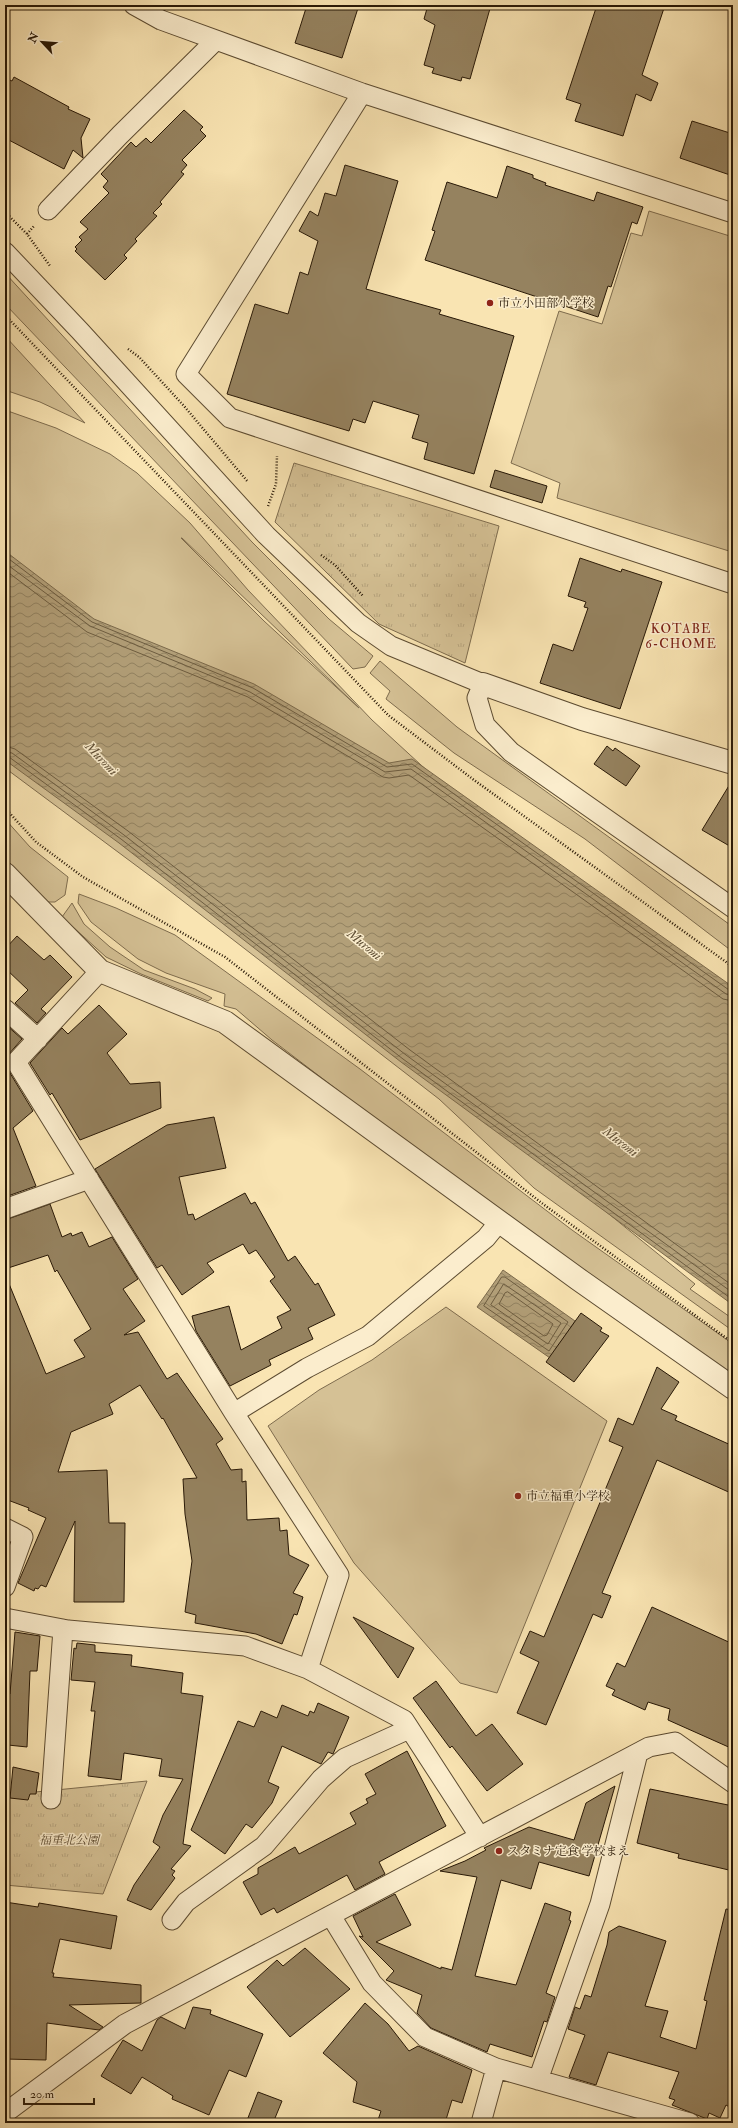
<svg xmlns="http://www.w3.org/2000/svg" width="738" height="2128" font-family="'IM FELL Double Pica','Noto Serif JP',serif">
<style>
.grass{fill:#d5c195;stroke:#7e6c4e;fill-rule:evenodd}
.park{fill:url(#park-tufts);stroke:#7e6c4e}
.water{fill:url(#water-waves);stroke:#7b694a}
.lines{fill:none;stroke-linecap:round;stroke-linejoin:round}
.shore{stroke:#6d5c3f;stroke-width:1}
.building{fill:#95825f;stroke:#281806}
.minor-casing{stroke:#5c4b31;stroke-width:21}
.tertiary-casing{stroke:#5c4b31;stroke-width:24}
.path{stroke:#281806;stroke-width:2.5;stroke-dasharray:1 2;stroke-linecap:butt}
.minor{stroke:#fbedcd;stroke-width:19}
.tertiary{stroke:#fbedcd;stroke-width:22}
.poi-dot{fill:#8f2418;stroke:#fbedcd;stroke-width:1.5}
.labels{text-anchor:middle;stroke-width:3;stroke-linejoin:round;paint-order:stroke}
.poi-label{font-size:12px;fill:#281806;stroke:#fbedcd;text-anchor:start}
.park-label{font-size:12px;font-style:italic;fill:#5c4b31;stroke:#fbedcd}
.neighbourhood-label{font-size:13px;letter-spacing:1px;fill:#7a1f14;stroke:#fbedcd}
.water-label{font-size:13px;font-style:italic;fill:#5f4e34;stroke:#fbedcd}
</style>
<defs>
<pattern id="park-tufts" width="24" height="20" patternUnits="userSpaceOnUse"><rect width="24" height="20" fill="#d5c195"/><path d="M3 7l-1-3M5 7V3M7 7l1-3M15 17l-1-3M17 17v-4M19 17l1-3" fill="none" stroke="#b7a57f"/></pattern>
<pattern id="water-waves" width="16" height="10" patternUnits="userSpaceOnUse"><rect width="16" height="10" fill="#b29f78"/><path d="M0 5q4-4 8 0t8 0" fill="none" stroke="#918160"/></pattern>
</defs>
<rect width="100%" height="100%" fill="#f9e4b2"/>
<filter id="stains"><feTurbulence type="fractalNoise" baseFrequency=".005" numOctaves="4"/><feColorMatrix values="0 0 0 0 .2 0 0 0 0 .09 0 0 0 0 .02 0 0 0 .5 -.17"/></filter>
<radialGradient id="worn" r=".72"><stop offset=".6" stop-color="#630" stop-opacity="0"/><stop offset="1" stop-color="#630" stop-opacity=".3"/></radialGradient>
<path class="grass" d="M649,211L733,237V535L729,551L557,498L560,483L511,463L559,311L602,324L631,233L642,236Z
M5,273L252,542L329,619L373,656L365,667L353,669L5,304Z
M5,336L85,423L40,402L5,390Z
M5,410L56,428L110,454L137,473L190,523L248,590L372,720L469,809L95,627L5,563ZM181,538H182L359,708L264,621Z
M380,661L457,727L733,927V952L585,839L454,753L386,699L390,691L370,673Z
M5,723L695,1284L690,1289L733,1319V1331L534,1188L439,1099L161,884L5,768Z
M5,819L30,847L68,877L65,895L55,902H47L5,858Z
M79,894L116,908L175,935L360,1069L572,1230L733,1344V1378L437,1166L272,1040L236,1009L224,1006L225,994L166,973L138,959L91,922L78,903Z
M72,903L84,924L110,947L144,970L195,989L212,998L208,1001L141,974L106,957L62,917Z
M446,1307L607,1421L497,1693L460,1683L354,1563L268,1426L319,1390L372,1360Z"/>
<path class="park" d="M294,463L499,526L465,663L379,624L275,522Z
M147,1781L103,1894L5,1885V1795Z"/>
<path class="water" d="M5,551L94,619L254,684L389,763L412,759L733,987V1305L401,1062L119,843L5,760Z
M503,1270L575,1321L550,1358L477,1307Z"/>
<g class="lines">
<path class="shore" d="M5,556L92,622L253,688L387,767L412,764L729,990H733
M5,563L90,626L250,692L385,772L411,769L726,994L733,995
M5,570L87,632L248,697L383,777L389,778L409,775L723,999L733,1001
M5,746L15,749L128,831L410,1050L733,1286
M5,752L12,753L124,835L406,1055L733,1293
M5,757H9L121,839L403,1059L733,1300
M502,1277H505L568,1322L549,1351L484,1306Z
M504,1284L561,1323L548,1344L491,1305Z
M508,1292L553,1324L547,1335L544,1336L499,1304L505,1293Z"/>
</g>
<path class="building" d="M307,5H359L342,58L295,43Z
M428,5H491L470,79L462,77L461,81L432,73L434,68L424,65L435,25L424,19Z
M597,5H665L642,75L658,83L651,101L636,94L623,136L575,121L581,104L566,99Z
M14,77L69,107L68,109L90,119L81,138L83,158L73,150L64,169L5,138V78L12,81Z
M184,110L203,127L200,130L206,136L182,160L187,165L181,172L184,174L160,202L162,204L153,213L157,216L135,239L137,241L124,255L127,258L105,280L75,251L77,249L75,247L82,240L79,237L88,229L80,222L109,193L103,187L108,181L101,174L131,142L136,147L146,138L151,143Z
M692,121L733,134V176L680,158Z
M345,165L398,181L366,289L441,310L439,314L514,336L474,474L424,459L428,443L412,438L419,415L373,401L365,423L353,419L349,431L227,394L255,304L288,314L300,272L308,275L318,241L299,231L310,211L318,216L325,193L336,196Z
M507,166L533,175V178L546,183L545,185L594,201L597,192L643,207L637,224L632,222L611,287L608,286L598,317L425,260L435,231L432,230L447,182L497,198Z
M495,470L547,486L542,503L490,487Z
M580,558L621,572L622,569L662,582L620,709L540,683L553,644L573,651L588,608L584,607L586,602L568,596Z
M607,746L613,751L615,748L640,766L626,786L594,764Z
M733,779V848L702,830Z
M17,936L44,960L50,955L72,977L41,1009L46,1013L37,1023L15,1003L28,990L5,968V949Z
M99,1005L127,1034L107,1053L130,1084L160,1082L161,1108L80,1140L52,1093L50,1095L30,1063L62,1028L68,1034Z
M5,1024L22,1039L8,1055L5,1061L7,1068L33,1111L13,1128L36,1186L5,1197Z
M214,1117L226,1168L179,1177L188,1215L193,1214L195,1220L245,1193L251,1204L255,1202L288,1261L295,1256L315,1285L318,1283L335,1315L308,1328L313,1339L269,1360L271,1365L230,1386L196,1331L192,1316L229,1306L241,1350L282,1328L277,1317L291,1310L270,1281L275,1277L256,1250L249,1254L243,1244L207,1263L214,1272L182,1295L162,1265L157,1268L95,1169L167,1125Z
M50,1204L62,1237L71,1233L72,1236L82,1232L89,1247L112,1237L138,1279L123,1289L145,1321L124,1335L138,1332L167,1379L177,1373L223,1439L216,1444L231,1470L242,1469V1482L246,1481L247,1520L279,1518L280,1531L287,1530L289,1555L309,1565L293,1593L303,1597L297,1615L294,1614L282,1644L256,1634L195,1623L196,1615L185,1612L192,1561L185,1514L183,1479L197,1478L163,1418L162,1419L140,1385L109,1404L113,1414L71,1432L58,1472L107,1470L109,1523H125L124,1602H74L75,1521L46,1587L41,1585L38,1589L35,1588L34,1591L18,1583L46,1518L28,1510L29,1508L5,1499V1274L46,1374L85,1357L74,1340L91,1329L57,1270L55,1272L48,1255L5,1269V1220Z
M581,1313L602,1328L600,1331L609,1336L574,1382L546,1362Z
M657,1367L679,1382L661,1409L677,1416L675,1420L733,1446V1494L657,1460L602,1593L611,1596L602,1618L593,1614L546,1725L517,1713L539,1662L520,1653L530,1631L544,1637L623,1447L609,1441L618,1418L633,1425Z
M652,1607L733,1644V1749L668,1720L670,1709L648,1702L645,1710L612,1695L615,1690L606,1686L617,1663L625,1667Z
M353,1617L414,1648L398,1678Z
M15,1632L40,1636L37,1671H30L27,1747L8,1745L9,1738H5L6,1693L10,1694Z
M77,1643L95,1645V1652L132,1655L131,1666L183,1673L181,1693L203,1696L183,1844L191,1846L171,1869L175,1871L172,1875L175,1878L151,1910L127,1900L134,1885L160,1847L153,1842L163,1815L183,1779L159,1776L162,1759L124,1753L121,1780L88,1776L95,1711H91L95,1682L71,1680L74,1648L76,1649Z
M436,1681L476,1736L492,1724L523,1764L487,1791L452,1746L450,1748L413,1698Z
M318,1703L349,1717L333,1754L328,1752L321,1764L282,1746L268,1782L279,1787L272,1803L252,1828L246,1824L225,1854L191,1830L238,1721L254,1727L261,1711L277,1718L282,1705L308,1716L310,1711L314,1713Z
M407,1751L446,1826L379,1862L385,1874L355,1890L347,1875L277,1913L274,1908L261,1915L243,1882L258,1874V1868L295,1847L299,1854L356,1824L350,1813L368,1803L366,1799L376,1794L365,1774Z
M13,1767L39,1773L36,1794H30L28,1800L10,1798Z
M615,1786L589,1876L539,1862L531,1889L501,1880L475,1976L516,1985L545,1903L571,1912L569,1920L571,1921L546,1993L555,1997L547,2022L544,2021L532,2057L490,2044L487,2052L431,2028L417,2013L422,1995L386,1980L394,1971L359,1936L363,1937L353,1916L395,1894L411,1925L376,1942L441,1969V1967L452,1970L477,1877L440,1871L465,1861L486,1850L484,1848L529,1827L574,1840L586,1803Z
M650,1789L733,1806V1871L678,1858L679,1854L637,1843Z
M5,1902L38,1907L39,1903L117,1916L111,1949L60,1939L52,1973H54L53,1977L141,1985V2003L69,2005L103,2027L99,2030L47,2023L46,2060L5,2059Z
M726,1909L733,1910V2109L726,2105L720,2118L709,2113L707,2119L672,2105L675,2100L669,2098L679,2072L608,2052L596,2085L569,2077L585,2035L568,2029L575,2007L580,2009L585,1995L591,1997L607,1945L609,1932L619,1926L666,1941L645,2006L668,2011L660,2037L696,2049L707,2001L704,2000Z
M305,1948L350,1989L290,2037L247,1987L277,1960L283,1966Z
M365,2003L388,2024L409,2051L418,2046L472,2070L462,2103L452,2100L445,2123H377L381,2111L353,2102L357,2082L323,2053Z
M193,2007L211,2010L210,2014L263,2034L246,2077L229,2070L209,2115L172,2099L173,2096L142,2077L131,2094L101,2076L123,2040L142,2051L157,2020L161,2017L185,2029Z
M258,2092L282,2101L273,2123H246Z"/>
<g class="lines">
<defs>
<path id="minor" d="M134,5L161,20L362,93L733,213
M362,93L186,374L230,418L733,584
M48,210L120,135L215,41
M5,252L80,331L266,535L358,623L391,646L483,684L477,698L485,725L511,752L733,908
M100,971L16,1062L234,1413L339,1575L308,1669
M5,1009L38,1039
M5,1209L89,1179
M234,1413L307,1368L368,1336L486,1238L499,1222
M5,1528L23,1537L5,1587
M5,1618L68,1630L245,1646L308,1669L404,1720L480,1837
M51,1799L63,1629
M331,1916L372,1983L425,2037L496,2068L481,2123
M172,1920L186,1902L264,1846L321,1779L345,1758L409,1729
M496,2068L690,2123
M538,2080L600,1904L638,1753
M5,2113L125,2024L649,1747L675,1742L733,1783"/>
<path id="tertiary" d="M483,684L582,719L733,763
M5,874L100,971L225,1022L578,1279L733,1388"/>
</defs>
<use href="#minor" class="minor-casing"/>
<use href="#tertiary" class="tertiary-casing"/>
<path class="path" d="M5,212L27,234L50,266
M27,234L34,226
M5,315L388,715L474,780L733,967
M128,349L139,357L184,406L248,482
M268,506L276,484L277,456
M321,555L335,565L363,596
M5,808L36,842L83,877L225,957L543,1204L733,1343"/>
<use href="#minor" class="minor"/>
<use href="#tertiary" class="tertiary"/>
</g>
<g class="poi-dot">
<circle cx="490" cy="303" r="4"/>
<circle cx="518" cy="1496" r="4"/>
<circle cx="499" cy="1851" r="4"/>
</g>
<g class="labels">
<g class="poi-label">
<text x="498" y="307">市立小田部小学校</text>
<text x="526" y="1500">市立福重小学校</text>
<text x="507" y="1855">スタミナ定食 学校まえ</text>
</g>
<g class="park-label">
<text x="69" y="1844">福重北公園</text>
</g>
<g class="neighbourhood-label">
<text x="681" y="633">KOTABE<tspan x="681" dy="15">6-CHOME</tspan></text>
</g>
<g class="water-label">
<text transform="translate(102 758) rotate(46)" y="5">Muromi</text>
<text transform="translate(365 944) rotate(39)" y="5">Muromi</text>
<text transform="translate(621 1141) rotate(37)" y="5">Muromi</text>
</g>
</g>
<rect width="738" height="2128" fill="none" stroke="#f9e4b2" stroke-width="20"/>
<rect x="6" y="6" width="726" height="2116" fill="none" stroke="#281806" stroke-width="2"/>
<rect x="10" y="10" width="718" height="2108" fill="none" stroke="#281806"/>
<g transform="translate(42 42) rotate(296)" stroke="#fbedcd" stroke-width="3" paint-order="stroke">
<path d="M0-3L7 15L0 10L-7 15Z" fill="#281806"/>
<text y="-6" font-size="11" font-weight="bold" text-anchor="middle" fill="#281806">N</text>
</g>
<path d="M24 2098v6h70v-6" fill="none" stroke="#281806" stroke-width="2"/>
<text x="30" y="2098" font-size="12" fill="#281806" stroke="#fbedcd" stroke-width="3" paint-order="stroke">20 m</text>
<rect width="100%" height="100%" filter="url(#stains)"/>
<rect width="100%" height="100%" fill="url(#worn)"/>
</svg>
